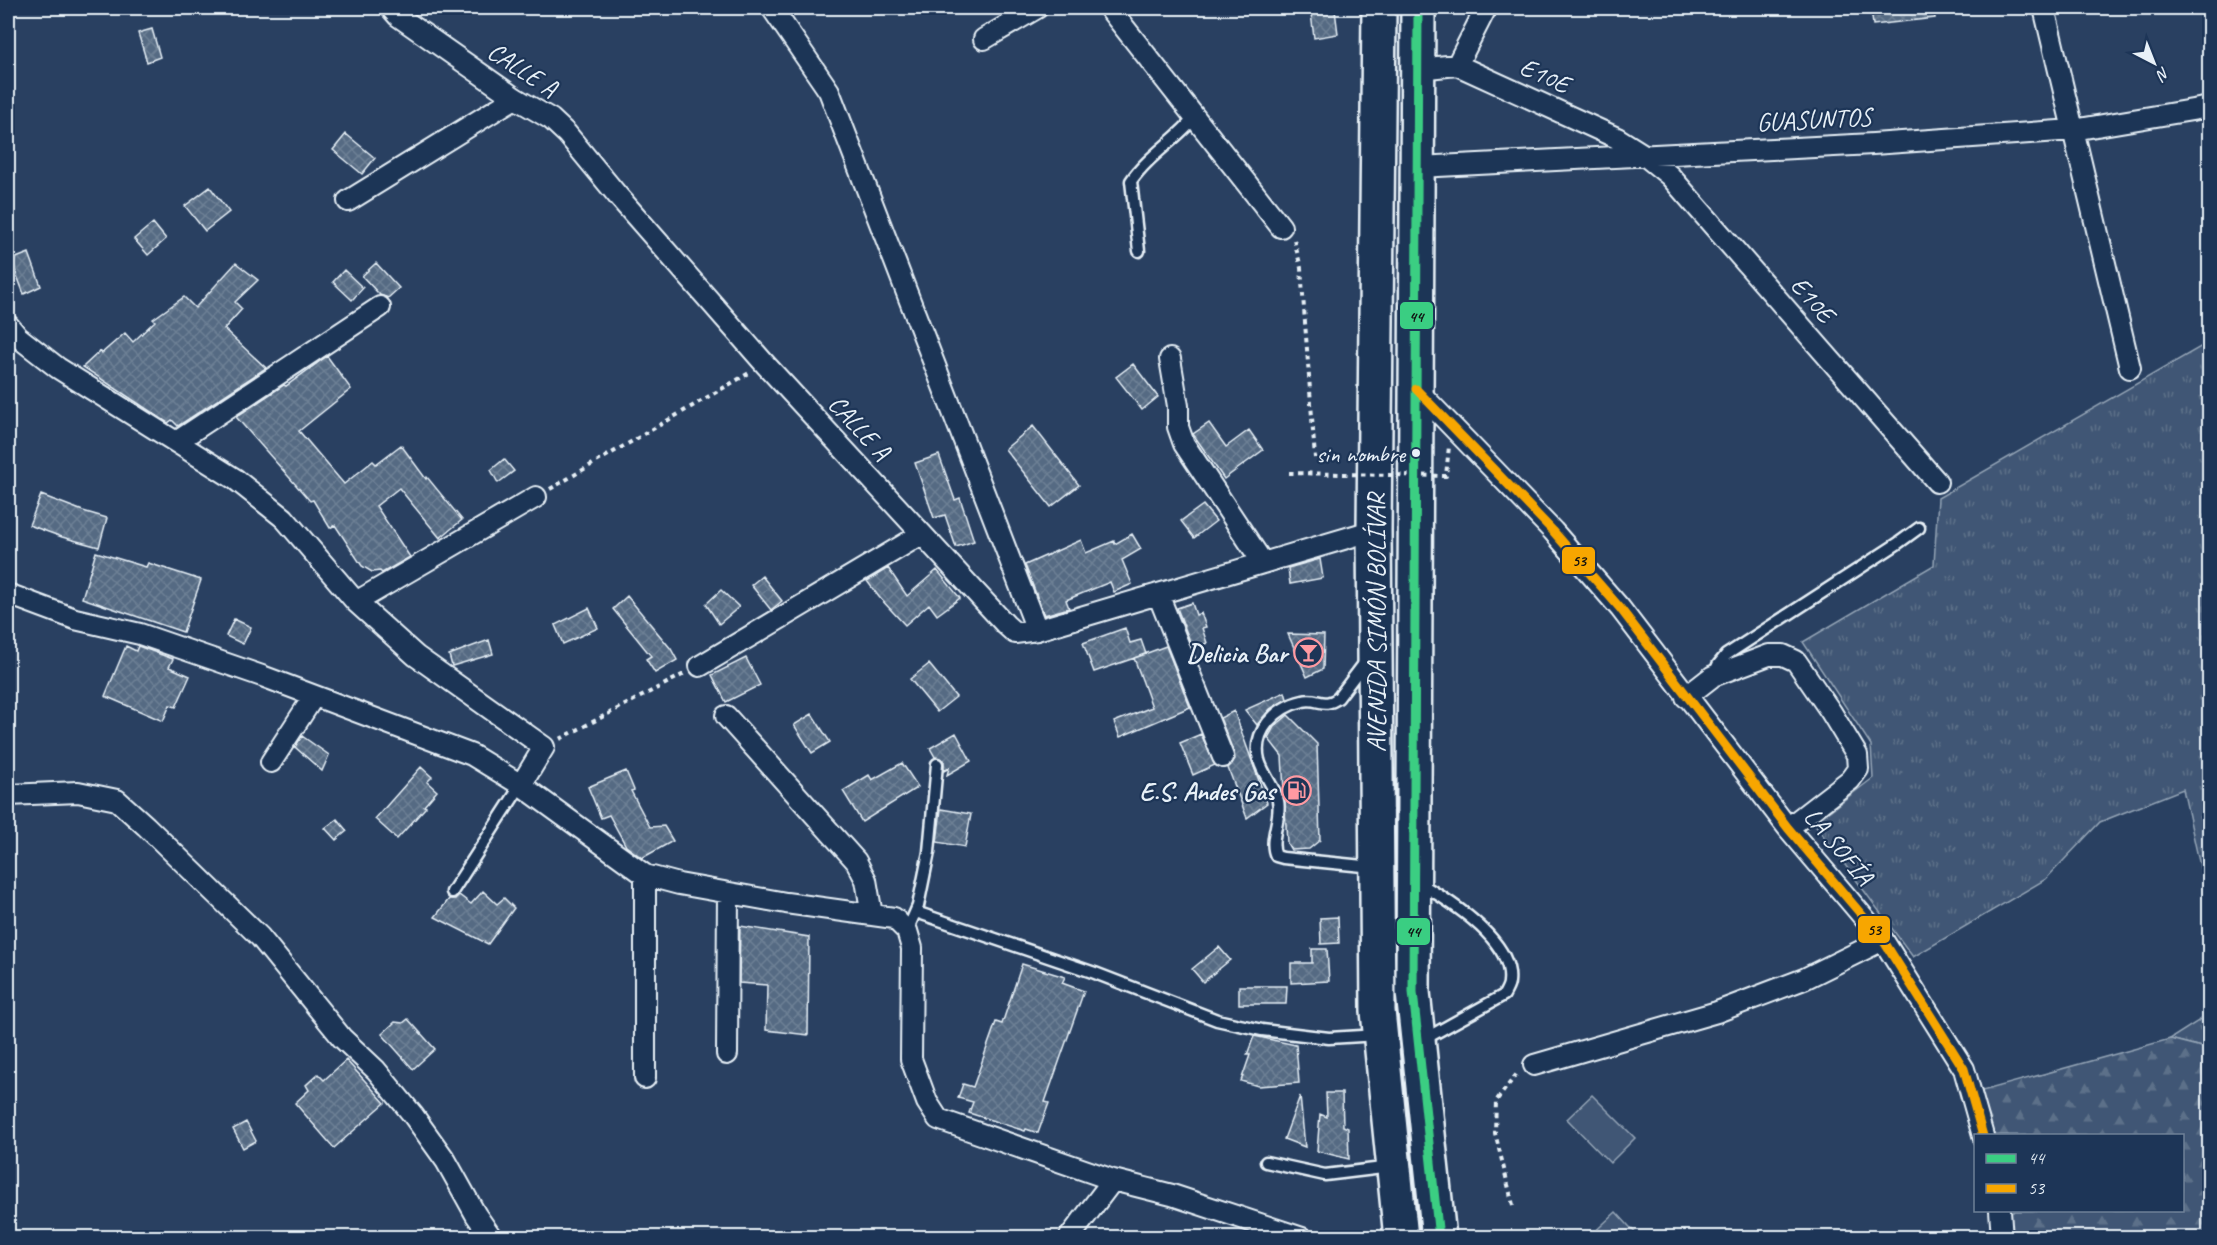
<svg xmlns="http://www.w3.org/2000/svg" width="2217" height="1245" font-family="Caveat,sans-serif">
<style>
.grass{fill:url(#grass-tufts);stroke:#94a4b6;stroke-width:1.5}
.forest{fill:url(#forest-firs);stroke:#94a4b6;stroke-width:1.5}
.pitch{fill:#415774;stroke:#94a4b6;stroke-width:1.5}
.building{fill:url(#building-cross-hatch);stroke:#e8f1f8;stroke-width:1.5}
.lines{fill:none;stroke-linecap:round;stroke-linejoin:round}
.service-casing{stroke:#e8f1f8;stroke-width:15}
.minor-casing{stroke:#e8f1f8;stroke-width:24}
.trunk-casing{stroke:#e8f1f8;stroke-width:38}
.path{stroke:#e8f1f8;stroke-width:4;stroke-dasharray:4.5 4.5;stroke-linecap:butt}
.service{stroke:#1d3557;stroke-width:10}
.minor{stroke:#1d3557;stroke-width:20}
.trunk{stroke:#1d3557;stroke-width:33}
.path-bridge{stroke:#e8f1f8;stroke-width:4;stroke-dasharray:4.5 4.5;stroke-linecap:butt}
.bus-1-casing{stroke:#1d3557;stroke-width:14}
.bus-2-casing{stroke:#1d3557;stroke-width:14}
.bus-1{stroke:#3ace82;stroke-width:9}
.bus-2{stroke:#f7a600;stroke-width:9}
.bus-dot{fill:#e8f1f8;stroke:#1d3557;stroke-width:2}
.labels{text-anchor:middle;stroke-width:4.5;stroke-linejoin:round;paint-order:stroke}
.bus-label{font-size:24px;fill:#e8f1f8;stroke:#1d3557;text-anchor:end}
.street-label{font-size:26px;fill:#e8f1f8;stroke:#1d3557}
.poi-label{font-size:26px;font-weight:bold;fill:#e8f1f8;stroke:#1d3557;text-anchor:end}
.line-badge{stroke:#1d3557;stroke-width:2}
.pale-badge-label{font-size:16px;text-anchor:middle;font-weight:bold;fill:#111}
</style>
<defs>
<pattern id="grass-tufts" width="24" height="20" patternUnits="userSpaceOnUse" patternTransform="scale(1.5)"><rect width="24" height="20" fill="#415774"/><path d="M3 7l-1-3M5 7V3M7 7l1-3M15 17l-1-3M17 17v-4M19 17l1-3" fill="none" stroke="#5c7089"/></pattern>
<pattern id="forest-firs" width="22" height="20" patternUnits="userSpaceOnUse" patternTransform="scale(1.5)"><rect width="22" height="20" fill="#415774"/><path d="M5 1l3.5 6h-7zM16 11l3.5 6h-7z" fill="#5c7089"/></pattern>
<pattern id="building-cross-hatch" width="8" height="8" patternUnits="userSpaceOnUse" patternTransform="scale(1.5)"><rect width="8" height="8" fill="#556a83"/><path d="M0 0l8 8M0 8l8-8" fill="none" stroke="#6d8095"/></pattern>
</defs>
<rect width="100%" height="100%" fill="#294061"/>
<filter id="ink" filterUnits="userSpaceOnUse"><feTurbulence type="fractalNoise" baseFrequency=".0167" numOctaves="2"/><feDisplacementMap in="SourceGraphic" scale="12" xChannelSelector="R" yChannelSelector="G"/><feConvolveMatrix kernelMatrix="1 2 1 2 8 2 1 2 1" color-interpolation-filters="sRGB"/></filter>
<g filter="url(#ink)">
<path class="grass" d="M2209,342V907L2183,789L2100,822L2046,879L1913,957L1814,823L1873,778L1871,745L1803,642L1934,565L1938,498Z
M2209,1014V1049L2170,1039Z"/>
<path class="forest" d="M2170,1039L2209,1049V1237H1999L1996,1211L2182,1210V1136L1987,1135L1982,1091Z"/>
<path class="pitch" d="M1592,1095L1635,1138L1610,1163L1567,1119Z
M1616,1212L1639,1237H1589Z"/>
<path class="building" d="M1871,8H1934L1935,18L1873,25Z
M1335,10L1338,34L1314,38L1311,13Z
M152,29L160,57L147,62L138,33Z
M346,134L375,158L362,174L333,150Z
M210,187L229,212L205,231L185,206Z
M153,223L166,239L148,255L134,239Z
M29,253L41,286L24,294L11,260Z
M236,263L258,280L235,302L242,309L224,329L266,368L178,426L172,420L168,423L83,367L100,351L102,353L125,333L133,342L155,321L153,319L184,297L195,308Z
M376,263L399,288L388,298L380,295L362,276Z
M344,270L363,288L352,300L333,282Z
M327,356L351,389L299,431L344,484L373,461L376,464L401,445L426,479L427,477L462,520L440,538L399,488L376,506L410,557L382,573L380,571L372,572L362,566L335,525L330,528L313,500L310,501L236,417L284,385L286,386Z
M1133,364L1158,397L1142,410L1116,377Z
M1209,423L1226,447L1249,430L1263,450L1224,479L1193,434Z
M1033,426L1079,485L1051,507L1005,449Z
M939,455L955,500L960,498L974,541L956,547L945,515L934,518L915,463Z
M504,459L514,471L498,483L491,470Z
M41,495L83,511L107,518L99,547L62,537L29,525Z
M1203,505L1216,521L1194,538L1181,521Z
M1132,534L1141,549L1122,560L1132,584L1114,592L1110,582L1066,600L1069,608L1044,615L1025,565L1081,540L1086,553L1114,541L1115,544Z
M96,552L146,567L148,563L201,580L183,632L82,598Z
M1320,559L1323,578L1290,584L1288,568Z
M888,568L907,596L937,570L960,598L937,615L929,604L905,625L879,597L867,581Z
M762,576L782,601L771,610L751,585Z
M721,590L739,607L719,624L706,604Z
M627,596L671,649L677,660L655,673L646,659L651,656L613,609Z
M1192,603L1196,615L1201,613L1206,627L1202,628L1207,643L1193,649L1177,608Z
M589,608L598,628L563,644L555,625Z
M234,619L251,627L243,644L226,636Z
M1125,628L1130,643L1141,640L1146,654L1094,672L1083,643Z
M1288,634L1324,635L1323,669L1307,677Z
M489,640L493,654L452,666L449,655Z
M126,646L136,651L138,646L173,659L169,667L190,676L176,707L170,705L163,721L105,696Z
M1166,646L1190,707L1120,737L1114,722L1152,707L1134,658Z
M746,658L760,685L726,702L712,675Z
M929,664L956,697L937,712L910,679Z
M1285,692L1287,699L1270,709L1257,725L1245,710Z
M1234,711L1267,803L1247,818L1228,768L1235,759L1234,753L1220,718Z
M812,714L830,742L812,753L794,725Z
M1288,715L1317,744L1320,840L1309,849L1291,850L1287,843L1282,756L1268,738L1274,727Z
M956,733L971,761L947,775L949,768L944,771V760L935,757L930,748Z
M1201,734L1215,765L1193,775L1180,743Z
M302,736L329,755L322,771L295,747Z
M902,763L918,787L862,822L843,791L869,775L872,780Z
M421,767L432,777L427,782L437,791L424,806L426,807L397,839L375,819Z
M626,771L634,790L631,791L650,827L664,826L673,841L642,858L626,846L609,815L601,818L588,787Z
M941,809L971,814L965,847L937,842Z
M337,819L347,831L336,840L325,828Z
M483,891L497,904L504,898L514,908L488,944L435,917L449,899H455L459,895L471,904Z
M1338,917L1339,943L1321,944L1320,918Z
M740,926L809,937L808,1035L766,1030L767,985L739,983Z
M1219,947L1230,960L1203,982L1192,969Z
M1312,949H1327L1329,981L1291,983V963H1312Z
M1022,964L1065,977L1062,983L1084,991L1045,1102L1049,1103L1038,1133L1026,1129L1025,1131L969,1113L973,1102L958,1098L963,1084L973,1087L996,1022L1002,1024Z
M1239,986H1287L1286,1004H1239Z
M408,1019L435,1049L413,1069L382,1034L395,1022L403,1023Z
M1254,1036L1296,1045L1299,1083L1258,1086L1241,1081L1250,1055H1247Z
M346,1060L385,1103L334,1148L295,1103L309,1090L306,1085L318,1074L324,1080Z
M1326,1093H1342L1343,1126L1348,1128L1349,1159L1317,1151L1320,1114L1327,1117Z
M1300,1096L1305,1147L1284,1139Z
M246,1122L256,1141L243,1148L233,1129Z"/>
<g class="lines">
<defs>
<path id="service" d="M1139,251L1131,181C1148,156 1176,140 1195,117
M1366,661L1338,698C1323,709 1318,697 1303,701C1276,707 1252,731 1259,760C1263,775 1275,787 1278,801C1282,818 1268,840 1276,856L1283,858L1373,867
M1714,675L1718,665L1726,655L1897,544L1919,528
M1419,883C1450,901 1514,941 1509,982C1509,987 1505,992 1504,995L1421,1041
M452,892L521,785
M916,912L1095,973L1217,1020L1262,1030L1329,1038L1378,1035
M907,931L918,906L929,852L937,764
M1266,1162L1325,1175L1391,1167"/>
<path id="minor" d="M391,8L398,16L515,98L551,119L567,134L618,196L765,364L1006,625L1015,633L1037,630L1374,530
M772,8L829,91L1037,630
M1109,8L1281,227
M2044,8L2130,368
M984,39L1037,8
M1457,65L1486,8
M1418,69L1457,65L1617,138L1644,155L1670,176L1937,482
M1418,167L1873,144L2073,130L2210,107
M348,201L515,98
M8,325L18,337L58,368L235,479L284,518L356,602L416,656L544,747L521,785
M1170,359L1178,406V427L1184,444L1263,563
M1416,389L1553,531L1620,608L1788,828L1883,940L1964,1069L1983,1136
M176,442L380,307
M8,594L75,619L140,634L262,676L472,755L521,785L645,875L679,884L786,903L894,918L907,931L912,948L911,1059L927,1102L938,1119L1113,1180L1172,1195L1302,1238
M1158,594L1223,757
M356,602L536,497
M700,666L922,534
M1686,697L1713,676L1769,655H1783L1796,661L1831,712L1857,755L1858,769L1850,780L1788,828
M726,716L856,861L866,880L872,915
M271,762L314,696
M8,795L78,792L117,800L146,826L260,937L342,1038L376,1070L413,1115L446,1161L476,1215L492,1238
M645,875V1078
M727,1054L728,893
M1534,1065L1717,1012L1804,979L1883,940
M2000,1210L2002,1238
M1069,1238L1113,1180"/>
<path id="trunk" d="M1379,8L1374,530L1378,1011L1401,1238
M1418,8L1413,992L1439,1238"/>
</defs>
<use href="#service" class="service-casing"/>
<use href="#minor" class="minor-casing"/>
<use href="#trunk" class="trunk-casing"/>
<path class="path" d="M1294,240L1301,268L1315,458
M550,489L749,373
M560,739L686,673
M1513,1205L1495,1133L1496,1101L1519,1071"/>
<use href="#service" class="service"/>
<use href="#minor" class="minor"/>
<use href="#trunk" class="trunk"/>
<path class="path-bridge" d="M1289,473L1446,476L1449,446"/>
<defs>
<path id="bus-1" d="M1418,8L1413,992L1439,1238"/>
<path id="bus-2" d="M1416,389L1553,531L1620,608L1788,828L1883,940L1964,1069L1983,1136"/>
</defs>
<use href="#bus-1" class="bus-1-casing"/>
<use href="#bus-2" class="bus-2-casing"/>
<use href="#bus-1" class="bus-1"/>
<use href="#bus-2" class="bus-2"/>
</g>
</g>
<defs>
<symbol id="bar-ring" viewBox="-11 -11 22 22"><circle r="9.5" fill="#1d3557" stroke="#ff9aa2" stroke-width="1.5"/><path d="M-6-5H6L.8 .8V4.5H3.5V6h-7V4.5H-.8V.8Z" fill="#ff9aa2"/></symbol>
<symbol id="fuel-ring" viewBox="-11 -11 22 22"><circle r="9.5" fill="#1d3557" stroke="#ff9aa2" stroke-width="1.5"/><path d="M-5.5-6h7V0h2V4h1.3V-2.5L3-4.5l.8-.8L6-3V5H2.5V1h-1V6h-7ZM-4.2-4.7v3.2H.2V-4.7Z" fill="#ff9aa2"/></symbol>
</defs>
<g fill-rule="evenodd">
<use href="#bar-ring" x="1292" y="636" width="33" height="33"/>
<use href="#fuel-ring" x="1280" y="774" width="33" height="33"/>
</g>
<circle class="bus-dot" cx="1416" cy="453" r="5"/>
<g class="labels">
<g class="bus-label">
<text x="1405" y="462">sin nombre</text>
</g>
<g class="street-label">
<text transform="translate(523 69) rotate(33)" y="9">CALLE A</text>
<text transform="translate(1545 75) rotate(24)" y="9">E10E</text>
<text transform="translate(1814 119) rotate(-3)" y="9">GUASUNTOS</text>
<text transform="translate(1813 299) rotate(49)" y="9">E10E</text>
<text transform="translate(860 427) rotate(47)" y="9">CALLE A</text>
<text transform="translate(1376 623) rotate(-90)" y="9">AVENIDA SIMÓN BOLÍVAR</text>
<text transform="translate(1839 846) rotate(50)" y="9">LA SOFÍA</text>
</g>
<g class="poi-label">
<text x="1287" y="662">Delicia Bar</text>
<text x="1275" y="800">E.S. Andes Gas</text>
</g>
</g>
<g class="line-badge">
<rect x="1399" y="301" width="35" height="29" rx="6" fill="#3ace82"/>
<rect x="1561" y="546" width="35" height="29" rx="6" fill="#f7a600"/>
<rect x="1857" y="915" width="34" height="29" rx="6" fill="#f7a600"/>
<rect x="1396" y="917" width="35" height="29" rx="6" fill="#3ace82"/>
</g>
<g class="pale-badge-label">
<text x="1416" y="322">44</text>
<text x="1579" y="566">53</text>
<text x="1874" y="935">53</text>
<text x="1413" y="937">44</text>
</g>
<rect width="2217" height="1245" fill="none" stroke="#1d3557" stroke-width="30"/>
<rect x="15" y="15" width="2187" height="1215" fill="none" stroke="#e8f1f8" stroke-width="2" filter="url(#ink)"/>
<rect x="1974" y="1134" width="210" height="78" fill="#1d3557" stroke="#6e8097" stroke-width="1.5"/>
<rect x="1986" y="1154" width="30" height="9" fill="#3ace82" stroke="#6e8097" stroke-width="1.5"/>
<text x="2028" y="1164" font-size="18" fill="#e8f1f8">44</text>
<rect x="1986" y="1184" width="30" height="9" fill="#f7a600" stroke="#6e8097" stroke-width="1.5"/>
<text x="2028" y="1194" font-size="18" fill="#e8f1f8">53</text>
<g transform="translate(2154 63) rotate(138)" stroke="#1d3557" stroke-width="4.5" paint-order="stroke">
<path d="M0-4.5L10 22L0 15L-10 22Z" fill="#e8f1f8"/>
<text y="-9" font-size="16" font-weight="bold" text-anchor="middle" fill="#e8f1f8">N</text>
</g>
</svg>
